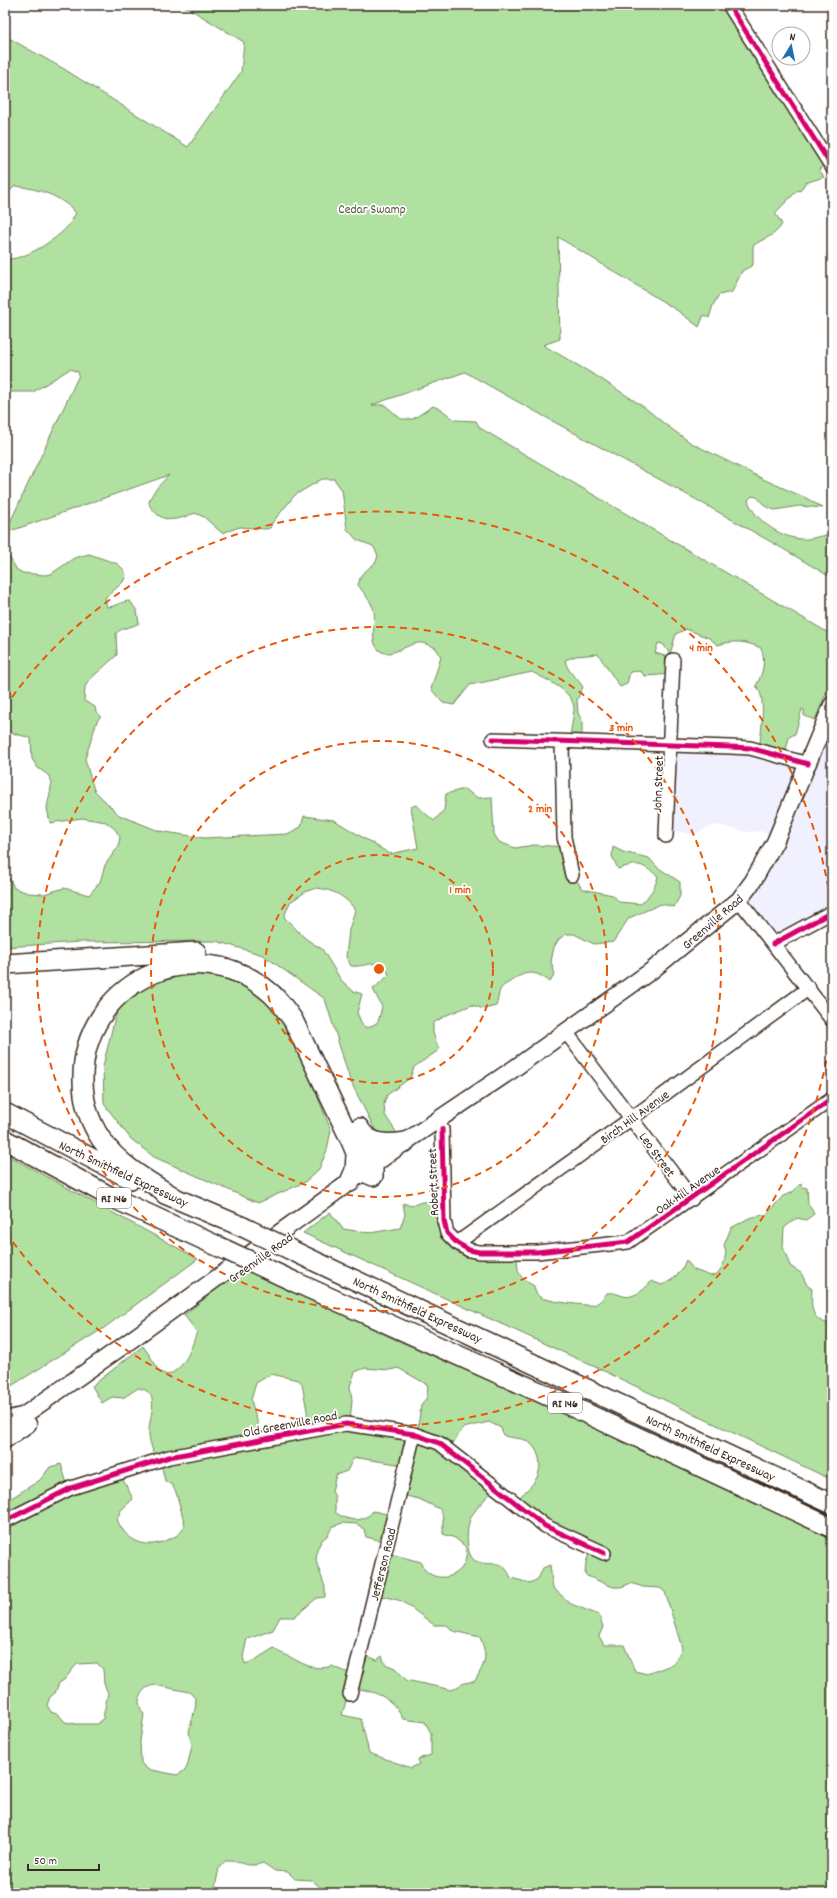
<svg xmlns="http://www.w3.org/2000/svg" width="837" height="1898" font-family="Dekko,sans-serif">
<style>
.built{fill:#f0f0ff}
.green{fill:#b0e1a1;stroke:#768660;fill-rule:evenodd}
.lines{fill:none;stroke-linecap:round;stroke-linejoin:round}
.minor-casing{stroke:#3b2a1e;stroke-width:16}
.major-casing{stroke:#3b2a1e;stroke-width:19}
.highway-casing{stroke:#3b2a1e;stroke-width:22}
.minor{stroke:#fff;stroke-width:13}
.major{stroke:#fff;stroke-width:16}
.highway{stroke:#fff;stroke-width:19}
.highway-bridge-casing{stroke:#3b2a1e;stroke-width:22;stroke-linecap:butt}
.highway-bridge{stroke:#fff;stroke-width:19}
.cycleway-casing{stroke:#fff;stroke-width:8}
.cycleway{stroke:#d6006c;stroke-width:5}
.ring{fill:none;stroke:#e8590c;stroke-width:2;stroke-dasharray:7 5}
.labels{text-anchor:middle;stroke-width:3.5;stroke-linejoin:round;paint-order:stroke}
.shield{fill:#fff;stroke:#766a62;stroke-width:1}
.shield-label{font-size:12px;font-weight:bold;fill:#3b2a1e}
.park-label{font-size:13px;fill:#58583f;stroke:#fff}
.street-label{font-size:13px;fill:#3b2a1e;stroke:#fff}
.centre{fill:#e8590c;stroke:#fff;stroke-width:2}
.ring-label{font-size:12px;text-anchor:middle;font-weight:bold;fill:#e8590c;stroke:#fff;stroke-width:3.5;stroke-linejoin:round;paint-order:stroke}
</style>
<rect width="100%" height="100%" fill="#fff"/>
<filter id="ink" filterUnits="userSpaceOnUse"><feTurbulence type="fractalNoise" baseFrequency=".025" numOctaves="2"/><feDisplacementMap in="SourceGraphic" scale="8" xChannelSelector="R" yChannelSelector="G"/><feConvolveMatrix kernelMatrix="1 2 1 2 8 2 1 2 1" color-interpolation-filters="sRGB"/></filter>
<g filter="url(#ink)">
<path class="built" d="M832,679V910L774,942L743,904L775,837L761,831L748,832L717,825L706,828L694,835L667,829L673,743L807,762L823,725L814,721Z"/>
<path class="green" d="M183,5H727L827,164L819,169L824,177L805,183L800,191L798,190L775,213L782,224C774,238 764,237 753,246V265L742,271L732,292L719,295L713,305L709,318L704,315L699,327L678,311L558,237L560,339L543,345L598,377L644,407L666,425L691,443L765,480L806,498L823,508L799,506L775,510L766,507L757,497L752,496L748,500C754,521 785,541 807,539C816,538 823,534 832,536V578C712,505 587,442 465,372L372,405H385L401,419H413L433,406L442,410L455,420L476,421L480,428L832,635V679L815,720L804,716V710L802,709L795,734L789,737L785,755L759,749C761,735 767,694 756,686C763,673 766,662 761,648C745,641 734,640 718,645L709,638L686,629L676,634L670,654L663,644L658,643L655,653L672,658V674L645,676L640,671L630,672L627,684L620,687L598,654L576,656L565,660C567,672 577,677 583,687L577,700L578,713L582,721V740L570,741C570,730 573,721 574,710C575,691 546,680 532,672L470,685L454,705L443,703L431,689L441,657L436,648C431,646 423,642 418,643C403,645 384,664 375,644C371,634 376,622 374,611C372,602 363,592 358,585L361,575L376,562L378,555L373,546L357,540L347,529L342,490L334,479H322L295,495L272,523L270,528L266,529L240,527L222,533L204,517L195,513C180,519 165,525 153,510C151,508 149,505 149,502C151,492 164,481 169,475L5,533L79,375L78,372L70,369L33,392H5V259C23,261 56,240 68,226C71,223 73,217 76,213C60,195 39,189 15,186L5,196V36L64,69L188,147L241,72L244,42Z
M5,550L17,570L23,573L44,575L51,574L74,558L89,554L118,564L124,570L126,575L123,582L105,598L107,607C115,607 121,601 130,601L137,611L139,623C131,628 123,627 116,633L117,655L88,681L85,687L84,701L95,707L96,712L101,716L97,721L85,759L94,790L119,815L159,831L204,838L287,834L301,827L304,816L334,820L390,854L418,848L411,807L416,805L434,821L444,810L446,794L464,789L478,798L492,797L494,834L499,842L515,848L534,845L566,847L573,874L582,889L613,895L619,902L641,904C649,896 656,887 658,876C640,863 639,862 618,869L612,856L613,847L623,852L649,858L657,867L680,882V896L674,907L661,904L629,918L613,942L594,944L574,934H566L559,939L554,947L551,962L555,974L550,982C534,969 525,971 510,982C506,984 502,986 500,990C498,995 498,1001 496,1006L484,1009L472,1005L449,1014L433,1023V1033L439,1050L414,1067L410,1078L387,1095L384,1104L385,1115L402,1141L400,1144L375,1130L350,1080L325,999L263,955L216,941L79,942L5,947V874L10,879L14,888L28,893L44,894L64,888L89,895L100,882L105,865L118,847L120,837L115,829L106,822L82,818L50,823L47,808L52,782L48,775L38,768L32,759L31,738L12,733L5,729ZM317,888C333,890 346,896 355,910L349,930L346,957L351,966C361,967 370,963 380,963L386,968L389,975L373,989L382,1007L378,1022L368,1028L363,1026L357,1013L362,994L353,991L341,980L322,949L306,939L284,917L290,902L307,891Z
M229,971L273,999L312,1073L318,1098L331,1130L327,1150L319,1169L305,1182L258,1203L154,1157L131,1139L104,1104L103,1066L115,1017L122,1004L133,994L159,978Z
M5,1154L198,1259L104,1328L5,1390V1269L7,1267L5,1264Z
M801,1183L802,1187L807,1188L808,1203L814,1214L806,1220L797,1218L784,1228L783,1247L790,1266L801,1273L807,1285L812,1289C811,1306 810,1322 832,1324V1480L606,1372L303,1233L330,1212L343,1229L370,1233L400,1228L405,1215L403,1203L411,1206L422,1202L442,1201L445,1220L464,1247L517,1253C518,1272 516,1276 534,1286C535,1291 536,1294 540,1297C546,1301 586,1306 593,1305C600,1303 603,1298 607,1293C614,1292 617,1294 623,1296C633,1299 646,1289 651,1281L662,1285C675,1279 681,1273 686,1260L694,1270L711,1276L717,1274L723,1266L726,1253L724,1245L731,1228L749,1218L767,1214L783,1196L793,1192Z
M244,1267L392,1338L576,1419L592,1423L832,1539V1893H344L321,1888L312,1880L295,1879L288,1872L275,1871L263,1863C247,1869 240,1860 225,1861L219,1868L214,1893H5V1502L40,1480L50,1467L61,1464L68,1487L119,1472L133,1499L121,1510L117,1519C125,1541 146,1550 167,1540C177,1536 181,1534 185,1525L176,1492L172,1485L165,1481L160,1459L155,1458C153,1451 150,1443 149,1436C147,1418 164,1392 138,1388L123,1398L112,1397L102,1403L92,1386L143,1346L154,1362L158,1371L167,1375C185,1369 191,1349 197,1332L184,1315ZM365,1368L390,1370L398,1368L428,1385L427,1397L421,1406L417,1433L350,1422L352,1400L350,1386L355,1372ZM271,1374L299,1380L302,1384L310,1427L261,1435L251,1400L256,1383ZM489,1422L501,1428L503,1435C510,1439 520,1437 527,1441C539,1448 543,1465 537,1477C533,1486 522,1494 516,1501L568,1536L591,1549L586,1562L585,1575L613,1587H621L631,1583L643,1587L660,1588L665,1592L682,1648L674,1664L647,1674L635,1671L624,1645H604L599,1636L603,1627L599,1615L571,1604L553,1588L550,1565L543,1568L538,1579L530,1583L511,1578C502,1557 495,1567 478,1562C464,1558 466,1528 471,1517C477,1506 488,1497 495,1487L450,1448L463,1428ZM359,1458L403,1465L398,1494L419,1499L440,1509L443,1517V1534L455,1538L466,1547C471,1582 427,1586 421,1562L383,1552L374,1594L402,1601L434,1625H447L453,1631L480,1637C488,1658 486,1661 475,1681L464,1683L452,1690L406,1680L395,1668L385,1664L382,1656L377,1660L358,1652L351,1674L332,1666C315,1671 305,1665 290,1657C284,1653 279,1654 274,1648L253,1661L245,1664L243,1657L247,1639L273,1630L280,1617H294L317,1598L325,1597V1587L316,1561L317,1549L322,1540L328,1535L332,1527L342,1523L357,1524L364,1529L366,1537L383,1541L391,1515L373,1511C363,1524 347,1521 335,1512V1497L332,1491L336,1475L347,1471L353,1459ZM97,1663L103,1669L104,1684L108,1693L103,1718L98,1724H76L65,1722L59,1715L51,1712L47,1705L50,1697L55,1693L59,1683L64,1680L77,1664ZM155,1685L189,1692L195,1698L196,1705L189,1732L192,1746L187,1767L184,1771L177,1775L147,1769L141,1763L140,1741L144,1714C134,1702 140,1687 155,1685ZM350,1687C375,1692 391,1695 403,1719L425,1722L431,1733V1755L418,1759L419,1764L411,1768L369,1753L361,1719L342,1715Z"/>
<g class="lines">
<defs>
<path id="minor" d="M729,5L832,167
M493,739L730,747L750,748L808,764
M562,742L564,837L572,875
M666,836L673,660
M739,900L832,1020
M773,944L832,912
M566,1032L692,1199
M442,1129L444,1221L447,1233L457,1243L469,1250L479,1252H537L628,1242L832,1099
M457,1243L632,1118L809,988
M5,1521L71,1488L169,1457L346,1424L414,1434L439,1443L545,1526L604,1553
M350,1694L414,1434"/>
<path id="major" d="M10,1425L120,1348L405,1142L512,1070L651,971L739,900L753,881L775,842L832,705
M5,1440L28,1424"/>
<path id="highway" d="M5,964L196,952
M5,1113L131,1179
M359,1128C369,1145 387,1145 405,1142
M5,1140L111,1197L226,1250
M350,1182L355,1170L356,1155
M165,1194L243,1227
M177,1199C150,1182 119,1166 101,1139C89,1121 83,1102 83,1080C81,985 193,929 267,990C278,998 285,1009 293,1020L351,1141L364,1172L373,1176V1166L362,1133
M312,1260L832,1504
M295,1282L575,1408L832,1528
M5,1422L20,1418"/>
</defs>
<use href="#minor" class="minor-casing"/>
<use href="#major" class="major-casing"/>
<use href="#highway" class="highway-casing"/>
<use href="#minor" class="minor"/>
<use href="#major" class="major"/>
<use href="#highway" class="highway"/>
<defs>
<path id="highway-bridge" d="M243,1227L312,1260
M226,1250L295,1282"/>
</defs>
<use href="#highway-bridge" class="highway-bridge-casing"/>
<use href="#highway-bridge" class="highway-bridge"/>
<defs>
<path id="cycleway" d="M729,5L832,167
M493,739L730,747L750,748L808,764
M773,944L832,912
M442,1129L444,1221L447,1233L457,1243L469,1250L479,1252H537L628,1242L832,1099
M5,1521L71,1488L169,1457L346,1424L414,1434L439,1443L545,1526L604,1553"/>
</defs>
<use href="#cycleway" class="cycleway-casing"/>
<use href="#cycleway" class="cycleway"/>
</g>
</g>
<g class="ring">
<circle cx="379" cy="969" r="114"/>
<circle cx="379" cy="969" r="228"/>
<circle cx="379" cy="969" r="342"/>
<path d="M832 1025A456 456 0 0 1 5 1231M5 707A456 456 0 0 1 832 913"/>
</g>
<g class="labels">
<g class="shield">
<rect x="97" y="1188" width="34" height="20" rx="3"/>
<rect x="548" y="1393" width="34" height="20" rx="3"/>
</g>
<g class="shield-label">
<text x="114" y="1202">RI 146</text>
<text x="565" y="1407">RI 146</text>
</g>
<g class="park-label">
<text x="372" y="213">Cedar Swamp</text>
</g>
<g class="street-label">
<text transform="translate(657 784) rotate(-88)" y="5">John Street</text>
<text transform="translate(712 921) rotate(-41)" y="5">Greenville Road</text>
<text transform="translate(634 1116) rotate(-36)" y="5">Birch Hill Avenue</text>
<text transform="translate(658 1154) rotate(54)" y="5">Leo Street</text>
<text transform="translate(124 1173) rotate(25)" y="5">North Smithfield Expressway</text>
<text transform="translate(432 1182) rotate(-92)" y="5">Robert Street</text>
<text transform="translate(687 1189) rotate(-35)" y="5">Oak Hill Avenue</text>
<text transform="translate(260 1257) rotate(-36)" y="5">Greenville Road</text>
<text transform="translate(418 1309) rotate(25)" y="5">North Smithfield Expressway</text>
<text transform="translate(290 1423) rotate(-11)" y="5">Old Greenville Road</text>
<text transform="translate(711 1447) rotate(25)" y="5">North Smithfield Expressway</text>
<text transform="translate(382 1564) rotate(-76)" y="5">Jefferson Road</text>
</g>
</g>
<circle cx="379" cy="969" r="6" class="centre"/>
<g class="ring-label">
<text x="701" y="651">4 min</text>
<text x="621" y="731">3 min</text>
<text x="540" y="812">2 min</text>
<text x="460" y="893">1 min</text>
</g>
<rect width="837" height="1898" fill="none" stroke="#fff" stroke-width="20"/>
<rect x="10" y="10" width="817" height="1878" fill="none" stroke="#3b2a1e" stroke-width="1.5" filter="url(#ink)"/>
<g transform="translate(791 46) rotate(10)"><circle r="19" fill="#ffffff" stroke="#b1aaa5"/>
<path d="M0-3L7 15L0 10L-7 15Z" fill="#1f6fb2"/>
<text y="-6" font-size="11" font-weight="bold" text-anchor="middle" fill="#3b2a1e">N</text>
</g>
<path d="M28 1864v6h71v-6" fill="none" stroke="#3b2a1e" stroke-width="2"/>
<text x="34" y="1864" font-size="12" fill="#3b2a1e" stroke="#ffffff" stroke-width="3" paint-order="stroke">50 m</text>
</svg>
